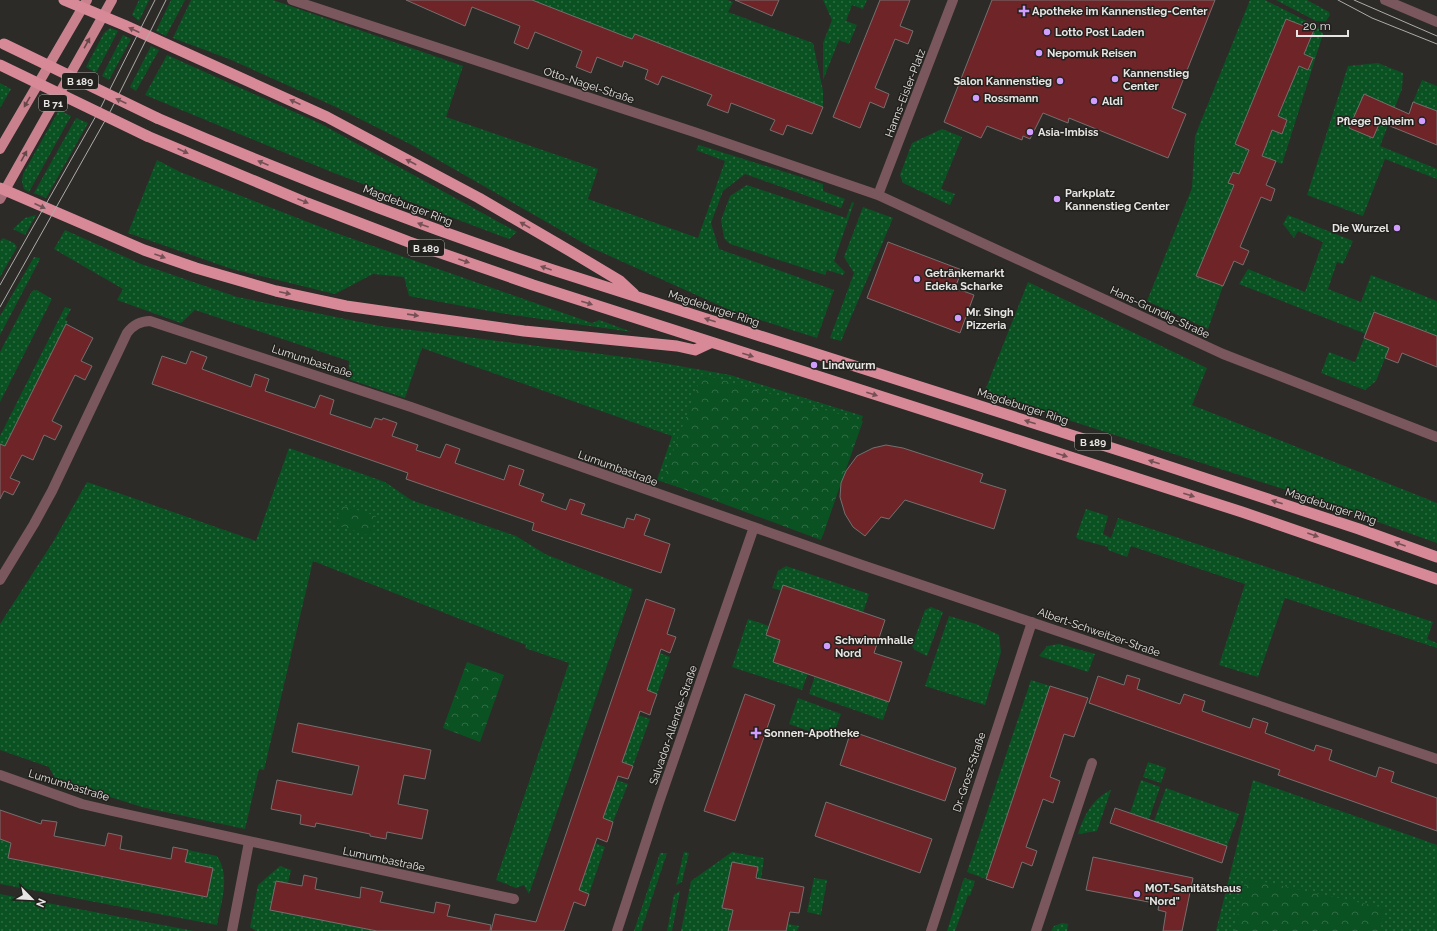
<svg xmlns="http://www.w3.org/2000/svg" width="1437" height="931" font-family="Raleway,sans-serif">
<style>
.grass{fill:url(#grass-dots)}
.forest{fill:url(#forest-crowns)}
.building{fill:#6f2528;stroke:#756f6f}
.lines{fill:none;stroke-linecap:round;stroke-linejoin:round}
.minor{stroke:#7a575d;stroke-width:10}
.secondary{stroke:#a76f79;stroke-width:10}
.primary{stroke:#c9818e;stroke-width:10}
.trunk{stroke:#d88998;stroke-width:11}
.tram{stroke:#adacaa;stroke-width:1}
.trunk-bridge{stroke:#d88998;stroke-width:11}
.oneway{fill:#745055}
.oneway2{fill:#65474b}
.poi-dot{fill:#d19dfe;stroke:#22211e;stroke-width:1.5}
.labels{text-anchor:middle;stroke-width:3;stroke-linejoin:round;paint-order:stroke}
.shield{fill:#22211e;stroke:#abaaa8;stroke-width:1}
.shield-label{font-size:10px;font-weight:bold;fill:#e6e5e3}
.poi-label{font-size:11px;font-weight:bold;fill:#e6e5e3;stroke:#22211e;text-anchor:start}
.street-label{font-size:11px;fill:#e6e5e3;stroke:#22211e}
</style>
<defs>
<pattern id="grass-dots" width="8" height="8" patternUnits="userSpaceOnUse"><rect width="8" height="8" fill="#0b5223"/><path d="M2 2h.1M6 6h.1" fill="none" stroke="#2f6b43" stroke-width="1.8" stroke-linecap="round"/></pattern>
<pattern id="forest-crowns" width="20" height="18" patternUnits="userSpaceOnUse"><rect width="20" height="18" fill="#0b5223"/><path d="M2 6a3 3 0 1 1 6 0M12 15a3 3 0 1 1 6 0" fill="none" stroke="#2f6b43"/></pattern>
</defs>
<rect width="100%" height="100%" fill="#2c2b27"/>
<path class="grass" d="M139,0H149L139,21L132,15Z
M171,0H185L166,36L156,31Z
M191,0H273L463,66L446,117L598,169L588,199L698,238L725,161L696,150L699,145L823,184V191L845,199L841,208L745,174L723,191L711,223L719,249L834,290L817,338L732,311L592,248L412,145L336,107L229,59L173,38Z
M532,0H727L733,2L728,12L813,43L823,91V107L635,34L632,39Z
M823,0H867L863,9L852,5L846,21L857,25L849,44L839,40L823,80V43L832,20Z
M1250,0H1265L1320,28L1323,34L1282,164L1262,156L1272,130L1282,134L1287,120L1278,116L1299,66L1308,70L1313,59L1304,55L1314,30L1286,19L1235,144L1249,150L1197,275L1223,286L1208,329L1147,301L1192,188L1195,136Z
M1276,0H1307L1329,12L1330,15L1326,21H1316Z
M110,28L118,31L96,73L86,67L104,33Z
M123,35L131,39L109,80L102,76Z
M151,46L159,50L136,91L130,87Z
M167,55L321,124L517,232L509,239L334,173L145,95Z
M1378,63L1403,73L1402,89L1380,146L1437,169V179L1385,159L1363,216L1307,195L1348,66Z
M1422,80L1437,86V111L1413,102Z
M0,83L11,89L0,108Z
M59,110L71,116L29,192L24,189L22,182L23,174Z
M76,118L88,123L46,198L34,193Z
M942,129L962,137L941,189L955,194L950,205L903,183L900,175L912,143Z
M157,160L180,172L336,233L592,323L599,320L632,332L500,313L409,296L404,277L373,274L335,294L232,269L128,233Z
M747,185L846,218L852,202L854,203L834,261L845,272L843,275L827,270L825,275L730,244L724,238L721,220L730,196Z
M863,207L893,218L841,341L830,338L854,273L844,257Z
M36,215L25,235L13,229L25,218Z
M1288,215L1353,241L1343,264L1337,262L1328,289L1361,302L1371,275L1437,301V336L1375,312L1366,334L1239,284L1248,269L1305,292L1323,242L1298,231L1294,238L1283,224Z
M65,230L141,264L237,297L380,326L640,359L730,375L863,416L823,535L657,480L672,436L422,348L405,398L348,379L349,361L195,310L181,323L117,300L123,289L54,249Z
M3,238L14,243L17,247L0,277V241Z
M34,257L40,258L39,261L0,335V316Z
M1028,282L1207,368L1192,405L1437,503V543L1302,495L984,393Z
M37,290L52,299L0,402V352L32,291Z
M65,307L71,309L65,320L68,321L5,446L0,444V436Z
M1364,338L1389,348L1376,381L1365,390L1321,373L1329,352L1355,362Z
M289,448L385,482L411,500L516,536L545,554L633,589L529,894L524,885L516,888L496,880L569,663L525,648L526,645L313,561L264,770L259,769L245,829L142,807L56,780L49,767L0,750V624L53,542L87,482L256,541Z
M1086,509L1108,516L1103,534L1111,538L1118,518L1433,622L1427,639L1437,643V648L1285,598L1258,677L1219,665L1245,584L1131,546L1127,557L1108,550V547L1078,539L1076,537Z
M786,566L869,594L863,613L772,588L778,571Z
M931,607L943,612L927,656L915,650L912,646L925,610Z
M949,616L976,624L999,635L1001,652L985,705L925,686Z
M748,619L769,626L766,635L780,640L773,662L808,673L802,690L732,667Z
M1059,644L1095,654L1088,672L1039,656L1047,646Z
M660,653L670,657L657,694L647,690Z
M815,676L889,702L883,720L809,694Z
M1031,680L1050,686L986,879L967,872Z
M798,698L841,714L832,739L789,724Z
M638,715L650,719L633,766L622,762Z
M1148,762L1166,768L1161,783L1143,777Z
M616,780L628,784L613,822L603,818Z
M1141,780L1160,787L1149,819L1130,813Z
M1253,780L1437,845V931H1216Z
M1166,788L1239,814L1227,846L1154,821Z
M1111,790L1097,831L1078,834C1084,816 1092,799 1111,790Z
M0,839L11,843L8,858L206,897L185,862L188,850L217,856C231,878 221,901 217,925L0,884Z
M595,843L605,847L589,894L579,890Z
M684,852L689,853L682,882L676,885Z
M732,852L764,858L761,879L758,878V867L732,862L722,908L733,910L728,931H681L691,881Z
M660,853H667L641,931H634Z
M280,866L291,870L288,883L276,881L270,910L377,931H256L250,927L258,885Z
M814,878L827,880L821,915L807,912Z
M964,878L975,881L970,896L968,895L955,931H947Z
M680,891L672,931H667L674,895Z
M0,894L194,931H0Z
M1062,923L1068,924L1067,931H1051L1054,926Z
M788,924L799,926L797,931H786Z"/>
<path class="forest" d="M702,374L863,421L821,540L662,481Z
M342,505L376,516L370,536L335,524Z
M467,662L504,675L480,742L443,728Z
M1246,878L1385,908L1380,931H1234Z"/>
<path class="building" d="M406,0H532L632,39L635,34L823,107L812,134L787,125L783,135L770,130L775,120L731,103L728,113L707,105L712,95L662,76L658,85L645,79L648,70L624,61L622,67L597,57L591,73L576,67L582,51L535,32L528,49L514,43L520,26L472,7L465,26Z
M735,0H779L772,16Z
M880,0H910L900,26L913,31L908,44L895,39L875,88L889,94L884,108L870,102L860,128L833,117Z
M992,0H1215L1172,108L1186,114L1168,158L1069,118L1068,123L1043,113L1030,139L1023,136L1022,140L987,126L981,138L944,122Z
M1286,19L1314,30L1304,54L1313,58L1308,70L1299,66L1278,116L1287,120L1282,134L1272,130L1262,156L1276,161L1266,185L1275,189L1271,201L1261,197L1240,247L1249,251L1243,265L1234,261L1223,286L1196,276L1234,185L1228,183L1233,172L1239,174L1249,150L1235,144Z
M1364,94L1409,114L1413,102L1437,111V145L1380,122L1373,138L1349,128Z
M888,242L962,270L955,288L974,295L960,333L867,298Z
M1374,312L1437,336V367L1402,353L1398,363L1385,358L1389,348L1364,338Z
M66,324L93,338L81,361L92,366L85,380L75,375L52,421L62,426L55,440L44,435L33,460L22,455L10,478L20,482L13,495L4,491L0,499V444L5,446Z
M191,351L207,357L202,369L251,387L255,374L269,379L265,391L315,408L320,395L334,400L330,414L371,428L375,418L382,420L383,418L397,423L392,436L418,445L416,450L440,458L446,444L460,449L455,463L504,480L509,465L524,470L519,485L544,494L541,501L566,510L570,499L585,504L581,514L624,528L627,518L634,520L636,514L650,519L644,535L670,544L661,573L532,530L534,523L406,479L408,473L152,384L162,356L186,364Z
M886,445L903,448L983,474L980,482L1006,490L994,529L905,500L889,519L881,517L865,536L853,527L845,514L840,497L841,483L846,471L857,456L873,448Z
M783,585L885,620L874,653L902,662L889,702L773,662L780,640L766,635Z
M646,599L675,609L667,634L676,637L670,653L661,649L647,690L657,694L652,708L650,715L640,711L622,762L633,766L628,779L618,776L603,818L613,822L609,836L607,842L597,838L579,890L589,894L585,906L574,902L564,931H491L495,914L536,922Z
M1127,675L1140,679L1137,689L1180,704L1184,694L1205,701L1202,711L1250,728L1253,718L1268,723L1265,733L1314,751L1316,745L1332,750L1329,760L1376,777L1379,767L1394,772L1391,782L1437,798V831L1278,775L1280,770L1089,703L1098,676L1124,685Z
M1050,686L1088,698L1074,737L1064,734L1050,777L1060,781L1053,803L1043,799L1026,847L1037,851L1032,866L1022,862L1013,888L986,879Z
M745,694L775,705L735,821L704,811Z
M298,723L431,750L425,779L404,775L398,804L428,810L422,839L387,832L386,839L370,836V834L316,823L315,827L300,824L301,815L271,809L277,780L352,795L359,766L292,752Z
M851,731L956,768L945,801L840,765Z
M826,802L932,839L920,873L815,836Z
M1115,808L1227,846L1222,863L1110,823Z
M0,810L41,824L42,820L57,822L54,836L105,846L108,833L122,836L120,849L171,859L173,847L188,850L185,862L213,868L207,897L8,858L11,843L0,839Z
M1093,857L1193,878L1182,931H1163L1166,912L1158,910L1159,904L1086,890Z
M732,862L758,867L756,878L804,887L799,913L790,912L786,931H728L733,910L722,908Z
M304,875L317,878L315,889L360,898L361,887L375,890L383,892L380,902L434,913L436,902L450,905L447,916L491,925L490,931H377L270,910L276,881L302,886Z"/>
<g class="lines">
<path class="minor" d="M292,0L694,132L878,195L1223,354L1437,437
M1385,0L1437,22
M878,195L953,0
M0,580L34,524L52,491L127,333C133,325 140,321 150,321L411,407L862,565L1437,759
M0,775L82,804L112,811L514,899
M232,931L249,842
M617,931L659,802L754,527
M931,931L1032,622
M1036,931L1092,763"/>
<path class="secondary" d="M0,199L5,190"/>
<path class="primary" d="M0,149L87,0
M5,190L112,0"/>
<path class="trunk" d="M64,0L124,25L327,117L479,198L570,251L620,281L634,294
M157,118C287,174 418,225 553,270L1137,456L1359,529L1437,557
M147,136L307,203L409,242L533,285L1242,512L1437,579
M0,188L144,250L196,268L276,291L346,306L524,331L677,346L695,350L710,343"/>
<path class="tram" d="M1338,0L1372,18L1437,44
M1354,0L1437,36
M0,285L101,107L155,0
M0,307L111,110L166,0"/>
<path class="trunk-bridge" d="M4,44L157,118
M0,65L147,136"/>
</g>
<defs><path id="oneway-solid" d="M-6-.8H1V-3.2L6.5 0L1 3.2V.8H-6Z"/></defs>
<g class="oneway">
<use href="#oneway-solid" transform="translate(134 30) rotate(-155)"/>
<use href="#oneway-solid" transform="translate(121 101) rotate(-155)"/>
<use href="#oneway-solid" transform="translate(295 102) rotate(-156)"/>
<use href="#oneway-solid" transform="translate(183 151) rotate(24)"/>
<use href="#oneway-solid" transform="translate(411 162) rotate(-152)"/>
<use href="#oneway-solid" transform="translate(263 163) rotate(-157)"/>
<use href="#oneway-solid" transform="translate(303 201) rotate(22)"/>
<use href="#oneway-solid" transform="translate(40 206) rotate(24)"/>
<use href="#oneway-solid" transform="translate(423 225) rotate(-160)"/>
<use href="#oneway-solid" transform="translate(525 225) rotate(-150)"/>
<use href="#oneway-solid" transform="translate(160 256) rotate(20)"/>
<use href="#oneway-solid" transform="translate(464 261) rotate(19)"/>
<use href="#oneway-solid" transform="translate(546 268) rotate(-161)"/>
<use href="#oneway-solid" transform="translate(285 293) rotate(12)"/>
<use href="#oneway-solid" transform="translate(587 303) rotate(18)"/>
<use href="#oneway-solid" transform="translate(413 315) rotate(8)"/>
<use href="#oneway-solid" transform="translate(710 320) rotate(-162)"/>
<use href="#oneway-solid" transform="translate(748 355) rotate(18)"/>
<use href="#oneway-solid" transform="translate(872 394) rotate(18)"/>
<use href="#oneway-solid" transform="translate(1030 422) rotate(-162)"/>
<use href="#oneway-solid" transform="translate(1062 455) rotate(18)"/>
<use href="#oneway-solid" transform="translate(1154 462) rotate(-162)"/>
<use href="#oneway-solid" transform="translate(1189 495) rotate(18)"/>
<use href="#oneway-solid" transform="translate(1277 502) rotate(-162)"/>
<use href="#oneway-solid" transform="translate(1313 535) rotate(19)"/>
<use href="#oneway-solid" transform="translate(1400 544) rotate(-160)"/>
</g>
<g class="oneway2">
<use href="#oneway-solid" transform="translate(87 43) rotate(-61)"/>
<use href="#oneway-solid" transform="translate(27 102) rotate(120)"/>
<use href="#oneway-solid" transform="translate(24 156) rotate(-61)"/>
</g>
<g class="poi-dot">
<path d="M1022 5h4v4h4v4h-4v4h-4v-4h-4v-4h4z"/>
<circle cx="1047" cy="32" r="4"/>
<circle cx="1039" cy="53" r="4"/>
<circle cx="1115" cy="79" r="4"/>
<circle cx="1060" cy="81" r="4"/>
<circle cx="976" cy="98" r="4"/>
<circle cx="1094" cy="101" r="4"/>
<circle cx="1422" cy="121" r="4"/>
<circle cx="1030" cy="132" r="4"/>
<circle cx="1057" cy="199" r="4"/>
<circle cx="1397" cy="228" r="4"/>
<circle cx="917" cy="279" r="4"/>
<circle cx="958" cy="318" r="4"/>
<circle cx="814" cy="365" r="4"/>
<circle cx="827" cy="646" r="4"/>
<path d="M754 727h4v4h4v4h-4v4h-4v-4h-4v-4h4z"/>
<circle cx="1137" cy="894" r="4"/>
</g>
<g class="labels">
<g class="shield">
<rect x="62" y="73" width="36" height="16" rx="3"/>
<rect x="39" y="95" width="28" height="16" rx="3"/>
<rect x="408" y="240" width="36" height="16" rx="3"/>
<rect x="1075" y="434" width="36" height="16" rx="3"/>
</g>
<g class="shield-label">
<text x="80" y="85">B 189</text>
<text x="53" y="107">B 71</text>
<text x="426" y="252">B 189</text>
<text x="1093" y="446">B 189</text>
</g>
<g class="poi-label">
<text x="1032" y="15">Apotheke im Kannenstieg-Center</text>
<text x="1055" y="36">Lotto Post Laden</text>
<text x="1047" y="57">Nepomuk Reisen</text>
<text x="1123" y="77">Kannenstieg<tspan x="1123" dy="13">Center</tspan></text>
<text x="1052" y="85" text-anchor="end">Salon Kannenstieg</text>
<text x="984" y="102">Rossmann</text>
<text x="1102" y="105">Aldi</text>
<text x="1414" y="125" text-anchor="end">Pflege Daheim</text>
<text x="1038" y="136">Asia-Imbiss</text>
<text x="1065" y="197">Parkplatz<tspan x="1065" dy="13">Kannenstieg Center</tspan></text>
<text x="1389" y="232" text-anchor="end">Die Wurzel</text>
<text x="925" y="277">Getränkemarkt<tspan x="925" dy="13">Edeka Scharke</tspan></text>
<text x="966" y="316">Mr. Singh<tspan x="966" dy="13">Pizzeria</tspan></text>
<text x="822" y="369">Lindwurm</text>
<text x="835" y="644">Schwimmhalle<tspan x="835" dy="13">Nord</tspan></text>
<text x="764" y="737">Sonnen-Apotheke</text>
<text x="1145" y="892">MOT-Sanitätshaus<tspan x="1145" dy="13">"Nord"</tspan></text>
</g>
<g class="street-label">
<text transform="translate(589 85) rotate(18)" y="4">Otto-Nagel-Straße</text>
<text transform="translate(905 93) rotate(-69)" y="4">Hanns-Eisler-Platz</text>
<text transform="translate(408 205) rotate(21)" y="4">Magdeburger Ring</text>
<text transform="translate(714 308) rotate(18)" y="4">Magdeburger Ring</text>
<text transform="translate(1160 312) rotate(25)" y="4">Hans-Grundig-Straße</text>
<text transform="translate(312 361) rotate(18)" y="4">Lumumbastraße</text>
<text transform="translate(1023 406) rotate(18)" y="4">Magdeburger Ring</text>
<text transform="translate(618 468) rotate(20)" y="4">Lumumbastraße</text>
<text transform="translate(1331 506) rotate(18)" y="4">Magdeburger Ring</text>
<text transform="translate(1099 632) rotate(19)" y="4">Albert-Schweitzer-Straße</text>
<text transform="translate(673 725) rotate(-71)" y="4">Salvador-Allende-Straße</text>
<text transform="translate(969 772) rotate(-72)" y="4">Dr.-Grosz-Straße</text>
<text transform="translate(69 785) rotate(17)" y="4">Lumumbastraße</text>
<text transform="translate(384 859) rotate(12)" y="4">Lumumbastraße</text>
</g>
</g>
<g transform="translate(32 899) rotate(114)" stroke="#22211e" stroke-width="3" paint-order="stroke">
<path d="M0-3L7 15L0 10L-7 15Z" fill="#e6e5e3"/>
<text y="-6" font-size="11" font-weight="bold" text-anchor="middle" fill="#e6e5e3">N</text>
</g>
<path d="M1297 30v6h51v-6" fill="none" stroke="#e6e5e3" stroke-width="2"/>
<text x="1303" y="30" font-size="12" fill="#e6e5e3" stroke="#22211e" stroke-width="3" paint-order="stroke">20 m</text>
</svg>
